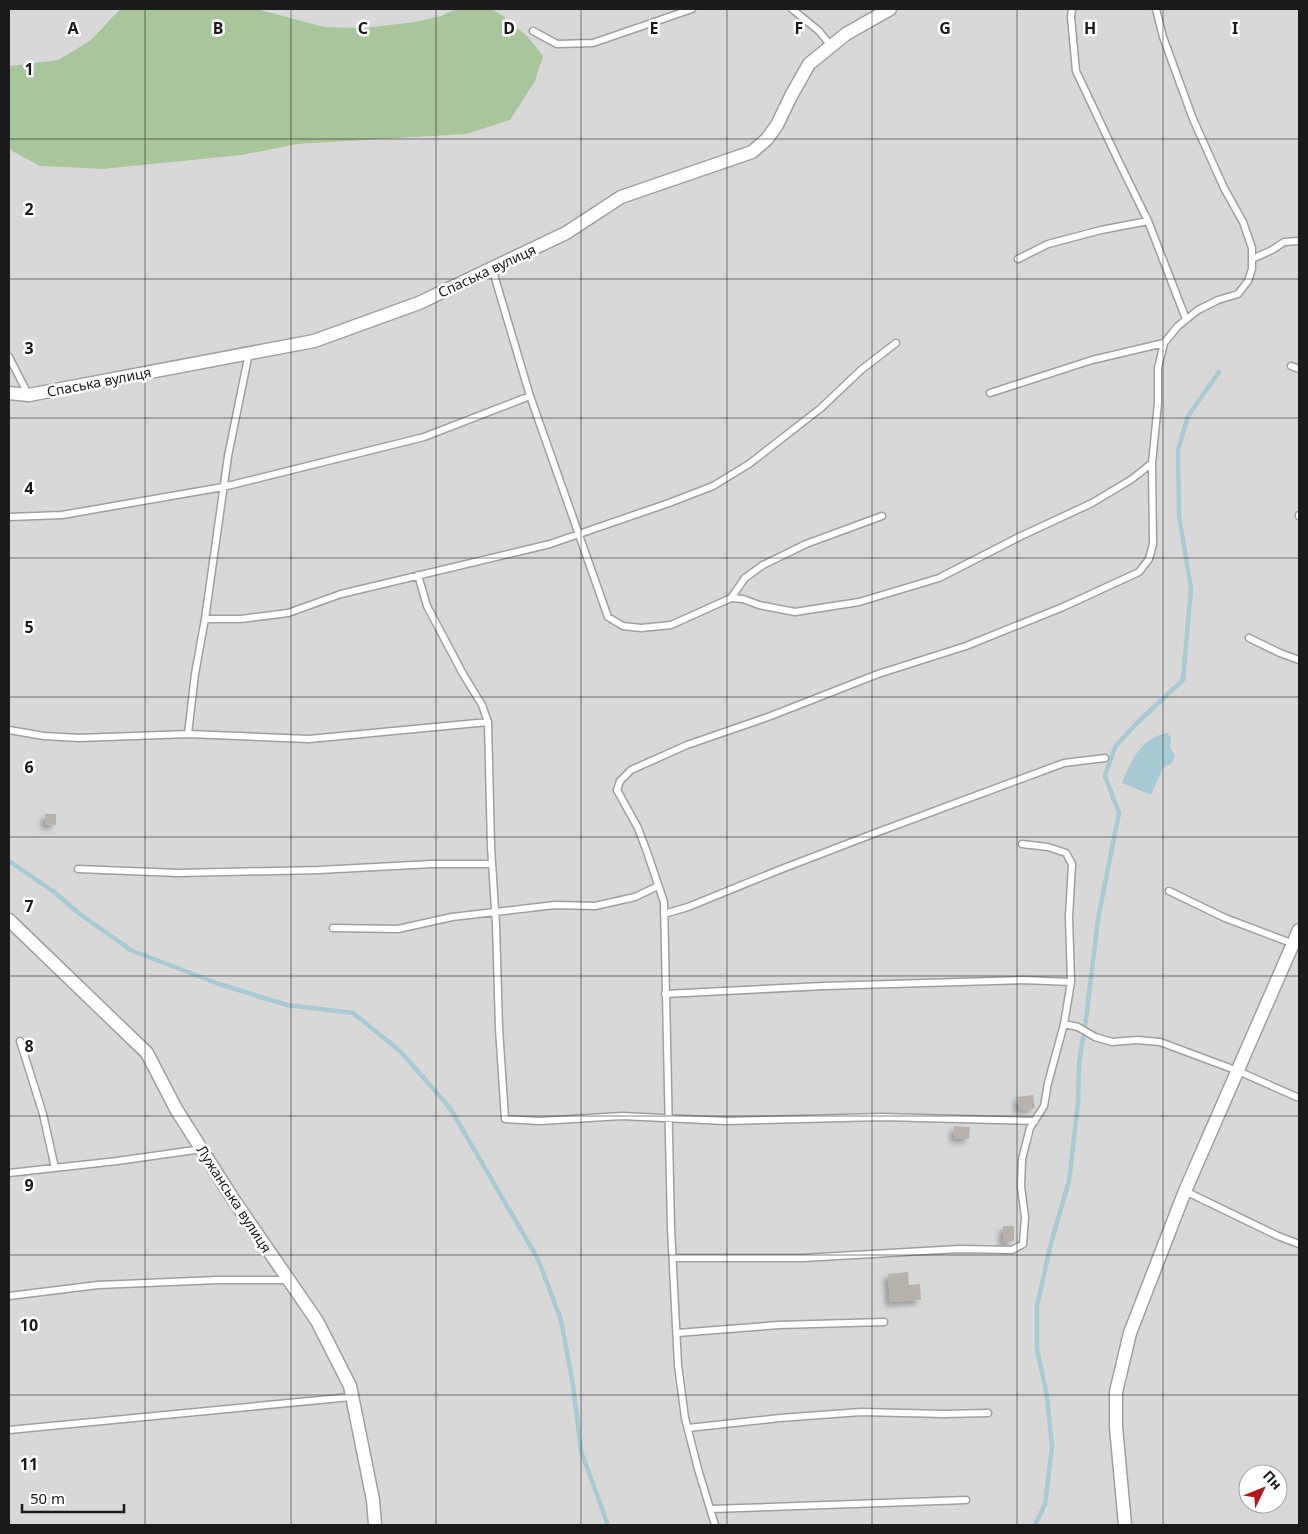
<svg xmlns="http://www.w3.org/2000/svg" width="1308" height="1534" font-family="'Noto Sans',sans-serif">
<style>
.residential{fill:#d9d8d8;fill-rule:evenodd}
.forest{fill:#a8c69c}
.water{fill:#a8cad4}
.lines{fill:none;stroke-linecap:round;stroke-linejoin:round}
.stream{stroke:#a8cad4;stroke-width:4.5}
.building{fill:#b8b2ac;filter:url(#shadow)}
.lane-casing{stroke:#9f9f9f;stroke-width:9}
.street-casing{stroke:#9f9f9f;stroke-width:15}
.lane{stroke:#fff;stroke-width:6}
.street{stroke:#fff;stroke-width:12}
.grid{fill:none;stroke:#1b1b1b;stroke-width:1;stroke-opacity:0.55}
.labels{text-anchor:middle;stroke-width:5;stroke-linejoin:round;paint-order:stroke}
.street-label{font-size:14px;fill:#1b1b1b;stroke:#fff}
.grid-label{font-size:16px;text-anchor:middle;font-weight:bold;fill:#1b1b1b;stroke:#fff;stroke-width:5;stroke-linejoin:round;paint-order:stroke}
</style>
<defs>
<filter id="shadow"><feDropShadow dx="-4.5" dy="4.5" stdDeviation="2.5" flood-color="#0004"/></filter>
</defs>
<rect width="100%" height="100%" fill="#ece8e2"/>
<path class="residential" d="M9,9H120L91,40L58,60L9,66Z
M257,9H456L441,16L414,22L364,28L324,27Z
M492,9H1299V1525H9V147L12,151L40,166L103,169L242,155L298,144L467,134L510,120L503,16ZM1248,1474H1278V1504H1248Z"/>
<path class="forest" d="M120,9H257L324,27L364,28L414,22L441,16L456,9H492L503,16L528,37L543,56L535,81L510,120L467,134L298,144L242,155L103,169L40,166L12,151L9,147V66L58,60L91,40Z"/>
<path class="water" d="M1167,733L1171,737L1170,747L1175,755L1172,763L1163,768L1151,795L1122,783C1128,767 1138,745 1155,737C1158,735 1163,734 1167,733Z"/>
<g class="lines">
<path class="stream" d="M9,861L54,892L81,915L124,945L130,950L219,984L287,1005L353,1013L401,1052L450,1108L538,1259L561,1320L573,1385L581,1451L608,1525
M1035,1525L1045,1504L1052,1447L1047,1396L1037,1349V1306L1051,1243L1069,1181L1078,1103L1079,1063L1086,1019L1098,919L1119,813L1105,776L1115,747L1137,723L1183,680L1191,588L1179,516L1178,450L1188,416L1219,372"/>
</g>
<path class="building" d="M45,814H56V825L45,824Z
M1033,1095L1035,1108L1020,1110L1017,1097Z
M954,1126L970,1127L969,1139L954,1138Z
M1003,1226H1014V1241L1003,1242Z
M908,1272L909,1285L920,1284L921,1300L890,1302L888,1274Z"/>
<g class="lines">
<defs>
<path id="lane" d="M792,9L819,31L831,46
M1072,9L1071,17L1076,71L1119,162L1148,221L1186,319
M533,31L557,44L593,43L692,9
M1018,259L1048,244L1101,230L1148,221
M1252,259L1272,250L1284,242L1299,241
M492,268L530,396L608,617L623,626L641,628L671,625L731,598L743,599L759,605L795,612L859,602L939,578L1019,537L1092,503L1132,479L1152,463
M9,357L28,394
M1291,366L1299,369
M990,393L1092,360L1164,343
M1299,515V516
M9,517L62,515L223,487L424,437L530,396
M418,575L427,606L463,674L482,705L488,722L491,847L496,925L499,1028L505,1119L540,1121L622,1116L726,1121L882,1117L1035,1121
M731,598L745,578L763,565L806,544L882,516
M205,619H241L288,613L341,594L550,544L669,503L713,486L749,464L821,408L861,370L896,343
M1249,638L1280,653L1299,660
M9,730L44,736L79,738L188,734L309,739L488,722
M188,734L195,674L205,619L228,456L249,353
M78,869L178,873L319,870L432,864H492
M1169,891L1225,918L1299,946
M664,914L688,907L779,870L878,832L1064,763L1105,758
M333,928L398,929L452,917L495,912L555,905L595,906L635,897L658,886
M665,994L824,986L1023,980L1071,982
M1064,1024L1078,1027L1095,1037L1112,1042L1137,1040L1160,1042L1238,1071L1299,1098
M20,1041L43,1114L55,1168
M9,1173L117,1161L202,1149
M1185,1191L1278,1236L1299,1244
M673,1258H803L959,1249L1012,1250L1023,1244L1025,1217L1021,1187L1022,1159L1030,1128L1044,1106L1048,1083L1064,1024L1071,982L1069,917L1072,864L1066,853L1048,847L1022,844
M9,1296L98,1285L218,1280H288
M677,1333L779,1325L884,1322
M688,1428L780,1418L861,1412L945,1414L988,1413
M9,1430L351,1397
M711,1509L966,1500
M715,1525L698,1469L685,1418L678,1365L671,1228L664,902L647,852L638,828L617,790L620,781L631,770L687,745L768,717L878,674L966,646L1063,607L1139,572L1149,559L1153,544L1152,463L1158,403V368L1164,343L1178,326L1198,310L1218,300L1238,294L1248,281L1252,269V248L1243,222L1224,188L1193,119L1163,37L1156,9"/>
<path id="street" d="M9,393L29,395L314,341L419,303L566,233L621,197L752,152L767,139L777,125L791,96L809,64L846,34L890,9
M9,920L147,1053L176,1109L233,1199L317,1321L350,1386L373,1500L375,1525
M1125,1525L1116,1427V1392L1130,1333L1185,1191L1299,930"/>
</defs>
<use href="#lane" class="lane-casing"/>
<use href="#street" class="street-casing"/>
<use href="#lane" class="lane"/>
<use href="#street" class="street"/>
</g>
<path class="grid" d="M145,9V1525M291,9V1525M436,9V1525M581,9V1525M727,9V1525M872,9V1525M1017,9V1525M1163,9V1525M9,139H1299M9,279H1299M9,418H1299M9,558H1299M9,697H1299M9,837H1299M9,976H1299M9,1116H1299M9,1255H1299M9,1395H1299"/>
<g class="labels">
<g class="street-label">
<text transform="translate(487 271) rotate(-25)" y="5">Спаська вулиця</text>
<text transform="translate(99 382) rotate(-11)" y="5">Спаська вулиця</text>
<text transform="translate(234 1199) rotate(57)" y="5">Лужанська вулиця</text>
</g>
</g>
<g class="grid-label">
<text x="73" y="34">A</text>
<text x="218" y="34">B</text>
<text x="363" y="34">C</text>
<text x="509" y="34">D</text>
<text x="654" y="34">E</text>
<text x="799" y="34">F</text>
<text x="945" y="34">G</text>
<text x="1090" y="34">H</text>
<text x="1235" y="34">I</text>
<text x="29" y="75">1</text>
<text x="29" y="215">2</text>
<text x="29" y="354">3</text>
<text x="29" y="494">4</text>
<text x="29" y="633">5</text>
<text x="29" y="773">6</text>
<text x="29" y="912">7</text>
<text x="29" y="1052">8</text>
<text x="29" y="1191">9</text>
<text x="29" y="1331">10</text>
<text x="29" y="1470">11</text>
</g>
<rect width="1308" height="1534" fill="none" stroke="#1b1b1b" stroke-width="20"/>
<g transform="translate(1263 1489) rotate(47)"><circle r="24" fill="#ffffff" stroke="#a4a4a4"/>
<path d="M0-4L9 19L0 12L-9 19Z" fill="#ae1919"/>
<text y="-8" font-size="14" font-weight="bold" text-anchor="middle" fill="#1b1b1b">Пн</text>
</g>
<path d="M22 1504v8h102v-8" fill="none" stroke="#1b1b1b" stroke-width="2.5"/>
<text x="30" y="1504" font-size="15" fill="#1b1b1b" stroke="#ffffff" stroke-width="4" paint-order="stroke">50 m</text>
</svg>
